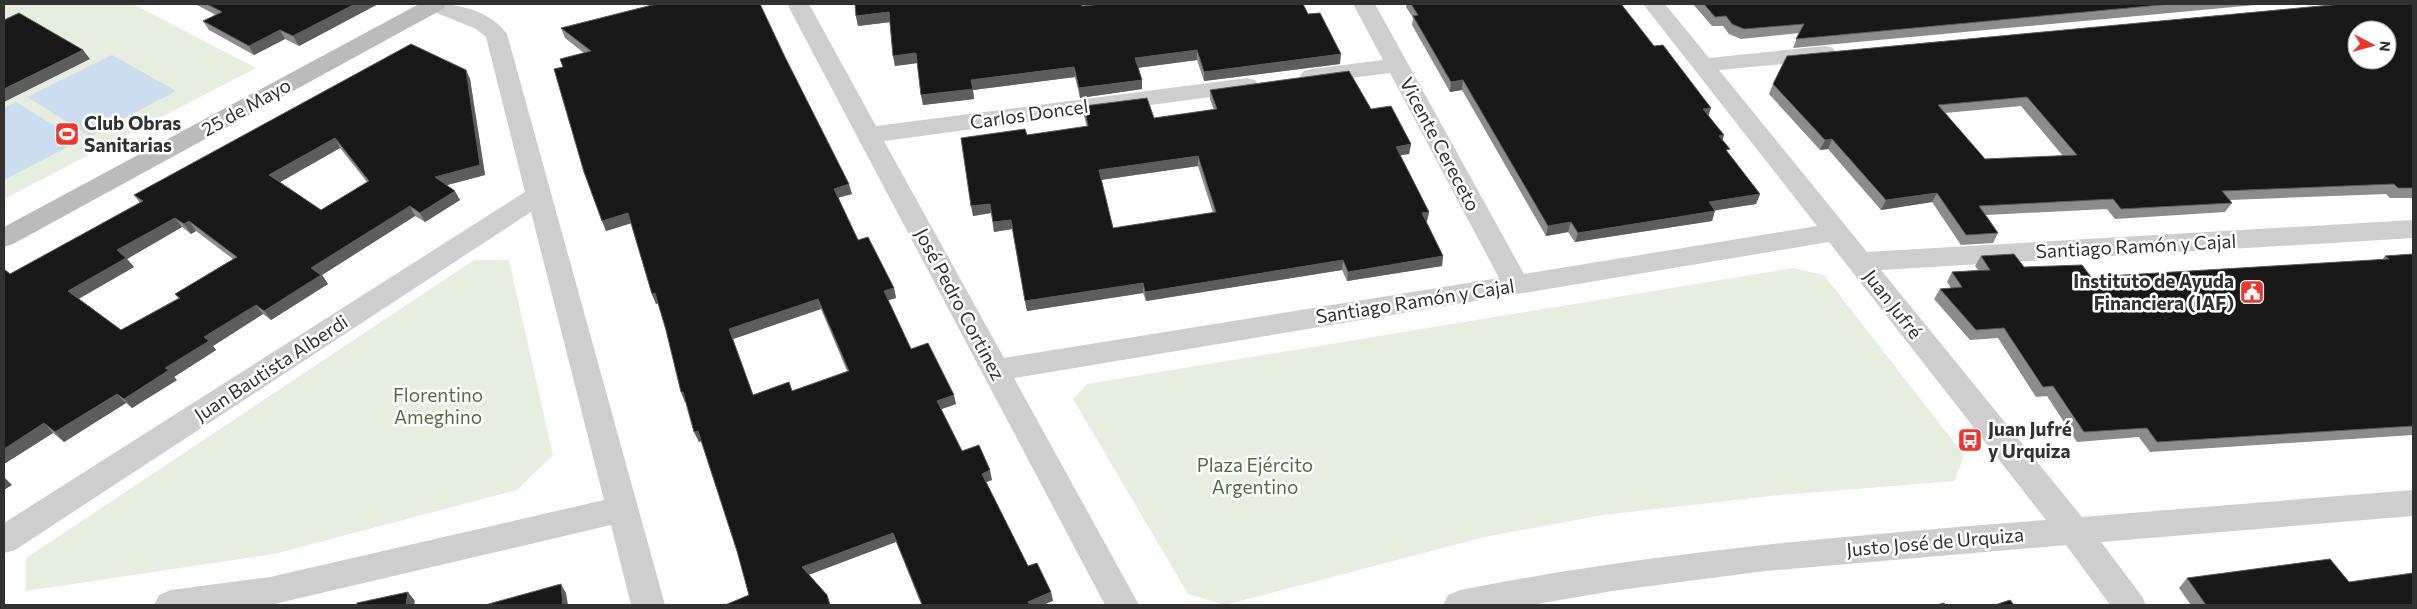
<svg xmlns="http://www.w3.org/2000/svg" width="2417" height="609" font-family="Commissioner,sans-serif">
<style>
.green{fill:#e5eedf}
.water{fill:#cbddee}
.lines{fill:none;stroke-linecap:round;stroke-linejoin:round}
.street{fill:#cecece;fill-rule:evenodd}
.secondary{fill:#bbb;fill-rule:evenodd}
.wall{fill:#8c8c8c;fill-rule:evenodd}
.shaded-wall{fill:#5d5d5d}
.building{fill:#181818;stroke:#5d5d5d;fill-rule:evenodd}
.labels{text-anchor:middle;stroke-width:5;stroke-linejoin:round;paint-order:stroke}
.street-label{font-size:19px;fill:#313131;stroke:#fff}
.poi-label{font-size:19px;font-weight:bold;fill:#313131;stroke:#fff;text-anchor:start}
.park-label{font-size:19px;fill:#4e6f3c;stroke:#fff}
</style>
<rect width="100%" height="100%" fill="#fff"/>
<path class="green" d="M4,4H133L256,68L4,199Z
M474,260H509L553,455L517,490L274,554L26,591V558Z
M1793,268L1824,275L1964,455L1955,481L1781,495L1603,515L1485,537L1225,605L1188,594L1073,399L1087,384Z"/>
<path class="water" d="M112,55L176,91L90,136L27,97Z
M16,102L79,141L4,180V108Z"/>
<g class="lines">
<path class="street" d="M424,4C452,2 490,9 507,34L665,605H631L611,525L270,605H154L159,595L171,590L270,577L604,500L531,212L15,550L4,553V523L525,192L486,37L476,29L427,9Z
M787,4H809L876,126L1247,78L1255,80L1259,85L1255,90L1247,92L884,141L1004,358L1499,278L1390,73L1312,83L1304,81L1300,76L1304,71L1312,69L1383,60L1353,4H1375L1524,274L1817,226L1643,4H1665L1709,58L1825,46L1833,48L1836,53L1833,58L1825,60L1719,70L1867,252L2413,220V238L1881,270L2082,517L2413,490V516L2101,542L2141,595L2146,605H2110L2066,545L1765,571L1612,591L1531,605H1443L1448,595L1460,590C1654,552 1849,535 2046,520L1829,242L1014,378L1139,605H1105Z"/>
<path class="secondary" d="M419,4H446L443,9L13,244L4,247V227Z"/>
</g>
<path class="wall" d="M195,4H378L299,46L285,39L254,55L209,30L203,21L216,15Z
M1407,4H1621L1708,116L1728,153L1760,194L1756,204L1715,210L1712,221L1575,242L1568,232L1546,236L1462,90L1450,92L1412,25L1413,18L1406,7Z
M1693,4H2266L1793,48L1799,33L1741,39L1729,34L1723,26H1712Z
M2413,4V198H2390L2386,194L2230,200L2232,203L2225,212L2115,219L2107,209L1986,215L1998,233L1993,243L1961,245L1932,202L1881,210L1828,149L1820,150L1769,94L1773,84ZM2021,106L2063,156L1985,159L1945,113Z
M1082,6L1308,14L1340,64L1204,81L1197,60L1138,68L1142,89L1080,98L1075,77L973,90L974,99L923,105L917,63L895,66L890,22L858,26L856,16Z
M561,28L785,57L852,194L838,198L858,240L894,288L896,298L888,300L911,349L956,404L941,409L962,451L992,480L986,482L1028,566L1051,592L1053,601L921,604L896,542L749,595L737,551L701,441L699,442L686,402H685L681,392L666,330L658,303L656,304L652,294L631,223L606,231L563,67L584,53L565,38ZM821,309L847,371L792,391L753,395L733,339Z
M466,70L470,79L485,175L447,185L460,200L425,222L415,216L322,275L328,284L271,320L263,314L213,346L216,350L174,377L177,380L132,408L126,403L64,442L53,433L4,464V269L10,274L140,203L134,195ZM340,148L367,182L321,210L280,182ZM182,227L191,234L196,231L233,259L175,294L178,298L121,330L79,299L134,267L127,259Z
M1210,90L1371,109L1411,144L1409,154L1400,155L1429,212L1427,221L1426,222L1443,256L1442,266L1347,281L1342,270L1146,301L1143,293L1027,311L1012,229L994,232L991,213L973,216L1027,135L1087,127L1084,116V106L1154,118L1214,110L1210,99ZM1198,166L1213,213L1113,228L1101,180Z
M2413,254V435L2150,452L2139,437L2077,442L2047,396L2036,397L1998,338L1970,340L1934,299L1940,289L1951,288L1947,282L1952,272L1978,270L1975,266L1981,256L2024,267L2091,277L2382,260L2385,256Z
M2187,578L2349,582L2413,605H2191L2179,588Z"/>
<path class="shaded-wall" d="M355,4H378L299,46L293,36Z
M889,12L891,22L858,26L856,16Z
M280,30L285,39L254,55L249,46Z
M83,50L90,59L4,102V89Z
M1197,50V60L1136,68L1135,58Z
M916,53L918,63L895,66L893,56Z
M1341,54L1340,64L1204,81V72Z
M1074,67L1075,77L973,90L974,99L923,105L921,95L971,80Z
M466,70L470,79L485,175L440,187L435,177Z
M1142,80V89L1080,98L1079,88Z
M1463,80L1462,90L1450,92L1451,82Z
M1711,108L1708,117L1703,109Z
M1724,135L1721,145L1719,136Z
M335,138L340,148L275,185L269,175Z
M1832,139L1828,149L1820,150L1825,140Z
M1411,144L1409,154L1395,156L1396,147Z
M1198,156V166L1100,180L1099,170Z
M849,184L852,194L836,198L834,189Z
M455,191L460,200L425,222L420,213Z
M1937,193L1932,202L1881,210L1886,200Z
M1760,194L1756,204L1705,212L1709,202Z
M990,204L991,213L973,216L971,206Z
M410,206L415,216L322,275L328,284L271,320L264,311L311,268Z
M1715,211L1712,221L1575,242L1578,233Z
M1429,212L1427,221L1420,222L1422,213Z
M628,213L632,223L606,231L602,221Z
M175,218L182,227L127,259L134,267L76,300L68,291L117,250Z
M1011,220L1012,229L994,232L993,222Z
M189,221L196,231L191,234L184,224Z
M1571,222L1568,232L1546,236L1548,226Z
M1443,256L1442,266L1347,281L1348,272Z
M1343,260L1342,270L1146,301L1145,292Z
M1143,283V293L1027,311L1025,301Z
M894,288L896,298L886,301L884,291Z
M655,293L659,303L656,304L652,294Z
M818,299L821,309L733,339L729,329Z
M256,305L263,314L213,346L216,350L174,377L177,380L132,408L124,399L165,368L204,337Z
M681,392H683L687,401L685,402Z
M117,394L126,403L64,442L55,432Z
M954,395L956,404L939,410L937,401Z
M44,423L53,433L4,464V449Z
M698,431L702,441L699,442L694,432Z
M990,470L992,480L984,483L982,474Z
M4,477L12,485L4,490Z
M893,533L896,542L806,576L802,567Z
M561,584L566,593L568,605H563Z
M408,592L415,601L414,605H406Z
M1051,592L1053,601L1043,605H1029L1028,602Z"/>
<path class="building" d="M207,4H355L293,36L280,30L249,46L203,21L222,12Z
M656,4H760L785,57L849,184L834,189L858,240L868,237L894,288L884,291L911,349L928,343L954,395L937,401L962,451L979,445L990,470L982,474L1028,566L1037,563L1051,592L1028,602L1030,605H919L922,604L893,533L802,567L827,595L830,605H725L749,595L737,551L698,431L694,432L683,392H681L666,330L655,293L652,294L628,213L602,221L584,172L554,69L563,67L560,59L591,51L561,28ZM818,299L849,371L792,391L789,382L753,395L729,329Z
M855,4H1082V6L1101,4H1303L1308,14L1320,13L1341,54L1204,72L1197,50L1135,58L1142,80L1079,88L1074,67L971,80L973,89L921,95L916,53L893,56L889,12L856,16Z
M1411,4H1621L1654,46L1663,45L1711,108L1703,109L1724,135L1719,136L1730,149L1726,150L1760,194L1709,202L1715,211L1578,233L1571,222L1548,226L1463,80L1451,82L1413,16L1418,15Z
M1704,4H2171L1796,39L1804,24L1744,29L1732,24L1726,16L1715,17Z
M2342,4H2413V188H2398L2394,184L2222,191L2232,203L2121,209L2113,199L1979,206L1998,233L1966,235L1937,193L1886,200L1832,139L1825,140L1773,84L1787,56ZM2357,30H2387V60H2357ZM2027,97L2077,155L1985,159L1938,105Z
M19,13L83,50L4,89V20Z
M411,44L466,70L480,165L435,177L455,191L420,213L410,206L311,268L321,275L264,311L256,305L204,337L209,341L165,368L169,370L124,399L117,394L55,432L44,423L4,449V269L10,274L143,201L134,195ZM335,138L369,181L321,210L269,175ZM175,218L184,224L189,221L237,257L175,294L180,298L121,330L68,291L126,258L117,250Z
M1349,71L1371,109L1391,106L1411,144L1396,147L1429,212L1422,213L1443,256L1348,272L1343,260L1145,292L1143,283L1025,301L1011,220L993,222L990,204L971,206L961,138L1025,129L1027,135L1088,126L1084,106L1147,98L1154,118L1217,109L1210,90ZM1198,156L1216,212L1113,228L1099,170Z
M2014,254L2024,267L2082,265L2091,277L2389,259L2385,256L2413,254V426L2157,442L2147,428L2084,432L2053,386L2043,387L2004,328L1976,330L1940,289L1962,287L1952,272L1990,270L1981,256Z
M2330,559L2349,582L2413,573V605H2206L2187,578Z
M561,584L563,605H485Z
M408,592L406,605H357V603Z
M2010,600L2014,605H1995Z
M1944,603L1945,605H1937Z"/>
<defs>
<symbol id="stadium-square" viewBox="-11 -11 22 22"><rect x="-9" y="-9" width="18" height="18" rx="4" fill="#eb3730" stroke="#fff"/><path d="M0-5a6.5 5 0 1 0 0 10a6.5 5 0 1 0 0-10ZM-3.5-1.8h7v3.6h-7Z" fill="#fff"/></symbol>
<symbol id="civic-square" viewBox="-11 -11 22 22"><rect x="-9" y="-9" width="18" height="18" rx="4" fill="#eb3730" stroke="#fff"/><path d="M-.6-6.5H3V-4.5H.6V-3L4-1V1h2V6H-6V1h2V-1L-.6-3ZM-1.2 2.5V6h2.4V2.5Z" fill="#fff"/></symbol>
<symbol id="bus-square" viewBox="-11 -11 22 22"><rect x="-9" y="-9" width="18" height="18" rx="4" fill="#eb3730" stroke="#fff"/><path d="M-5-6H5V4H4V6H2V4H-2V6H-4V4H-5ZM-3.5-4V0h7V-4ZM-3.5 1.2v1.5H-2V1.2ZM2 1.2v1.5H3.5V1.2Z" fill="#fff"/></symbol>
</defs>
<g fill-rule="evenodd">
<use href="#stadium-square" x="53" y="120" width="28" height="28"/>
<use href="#civic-square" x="2238" y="278" width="28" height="28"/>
<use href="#bus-square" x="1956" y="426" width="28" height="28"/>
</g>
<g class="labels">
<g class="street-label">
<text transform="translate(246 107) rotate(-29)" y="7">25 de Mayo</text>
<text transform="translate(1029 114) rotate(-8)" y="7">Carlos Doncel</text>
<text transform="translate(1440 144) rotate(62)" y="7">Vicente Cereceto</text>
<text transform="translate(2136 246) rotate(-3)" y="7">Santiago Ramón y Cajal</text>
<text transform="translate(1415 301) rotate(-9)" y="7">Santiago Ramón y Cajal</text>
<text transform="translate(960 304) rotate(62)" y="7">José Pedro Cortinez</text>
<text transform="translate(1893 304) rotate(52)" y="7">Juan Jufré</text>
<text transform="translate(271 368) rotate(-33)" y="7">Juan Bautista Alberdi</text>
<text transform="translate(1935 542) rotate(-5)" y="7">Justo José de Urquiza</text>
</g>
<g class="poi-label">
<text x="84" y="130">Club Obras<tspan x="84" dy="22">Sanitarias</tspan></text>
<text x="2234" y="288" text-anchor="end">Instituto de Ayuda<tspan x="2234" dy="22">Financiera (IAF)</tspan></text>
<text x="1988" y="436">Juan Jufré<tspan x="1988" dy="22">y Urquiza</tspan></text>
</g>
<g class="park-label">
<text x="438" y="402">Florentino<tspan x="438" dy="22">Ameghino</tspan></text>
<text x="1255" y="472">Plaza Ejército<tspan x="1255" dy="22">Argentino</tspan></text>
</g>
</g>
<rect width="2417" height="609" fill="none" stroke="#313131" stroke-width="10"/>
<g transform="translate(2372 45) rotate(96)"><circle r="24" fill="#ffffff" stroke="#adadad"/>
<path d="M0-4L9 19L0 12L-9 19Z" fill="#eb3730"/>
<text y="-8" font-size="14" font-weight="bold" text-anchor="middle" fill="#313131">N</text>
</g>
</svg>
